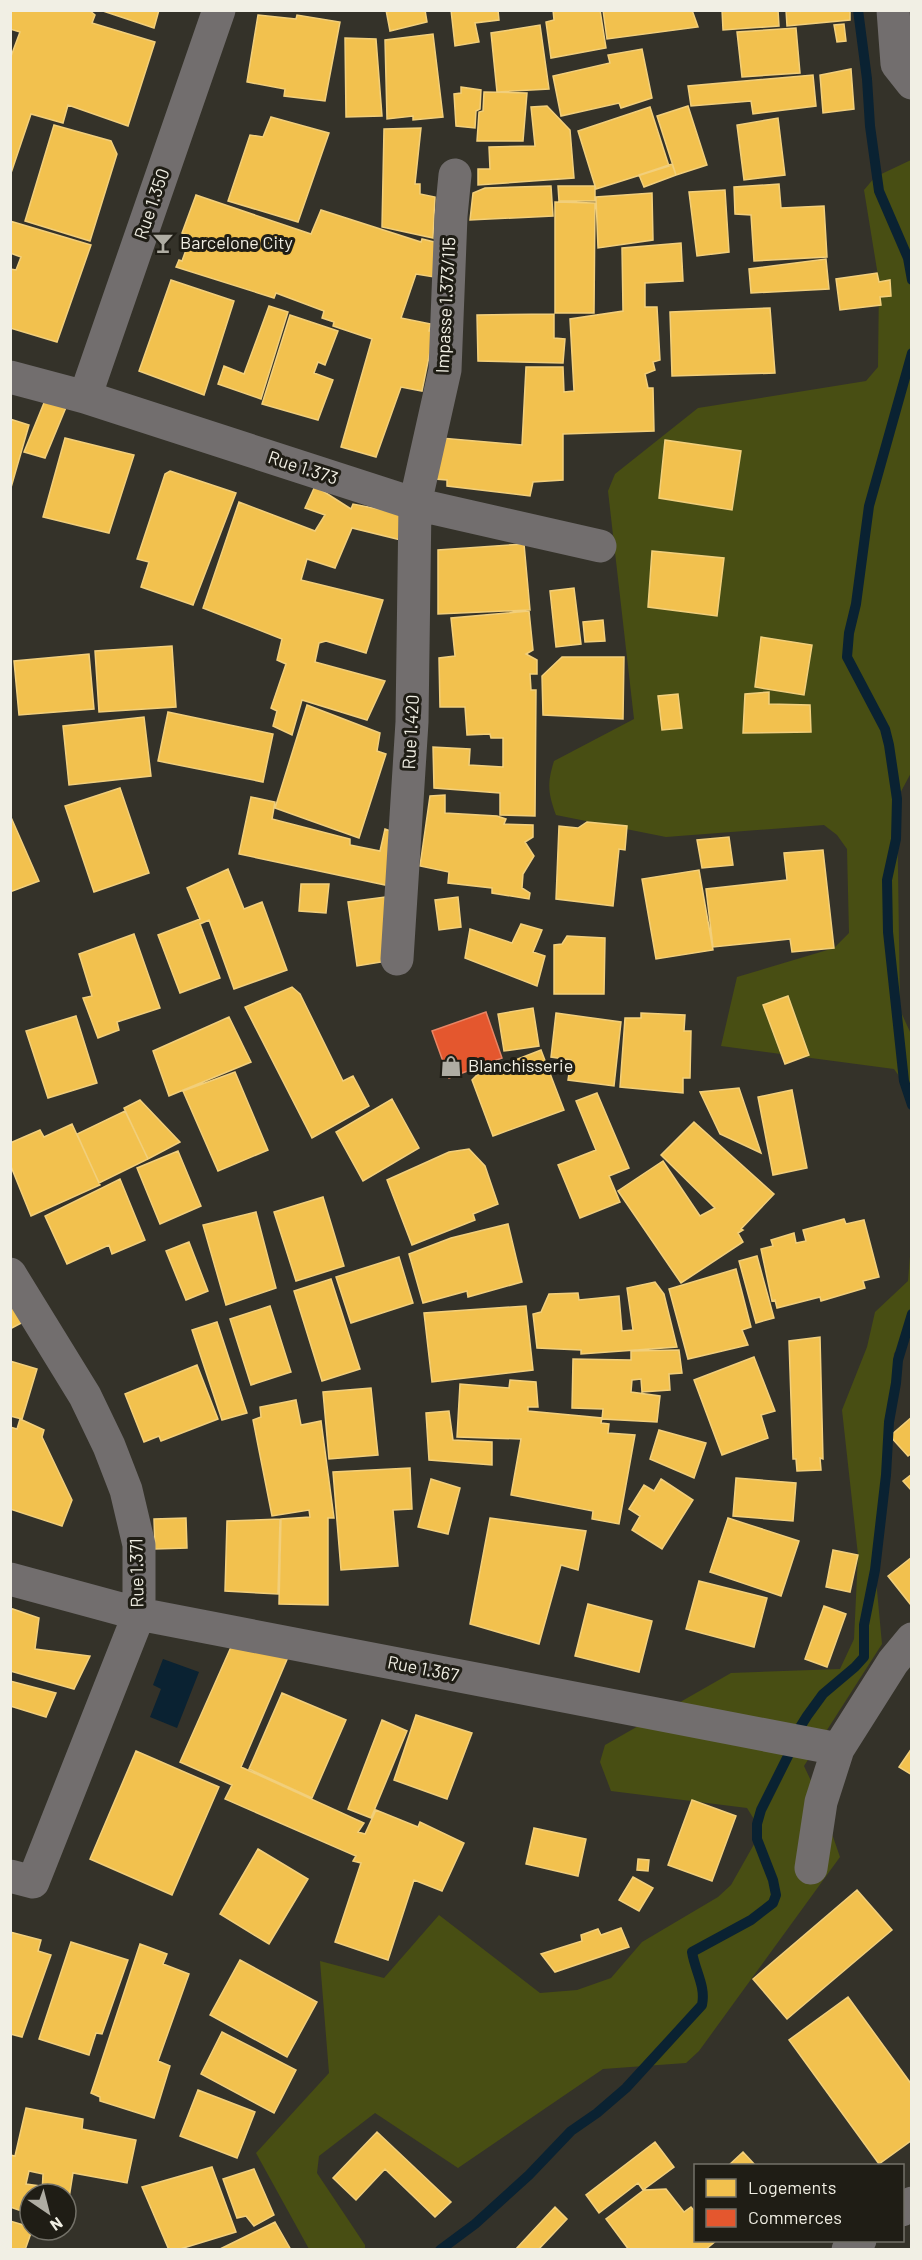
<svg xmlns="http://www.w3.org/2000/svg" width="922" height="2260" font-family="Barlow,sans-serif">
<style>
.green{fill:#484e13}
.water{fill:#0a2232}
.homes{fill:#f2c14e;stroke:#f2cf7b;stroke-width:1.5}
.shops{fill:#e4572e;stroke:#e88565;stroke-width:1.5}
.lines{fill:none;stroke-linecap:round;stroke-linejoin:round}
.stream{stroke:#0a2232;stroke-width:10}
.street{stroke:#726e6e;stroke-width:33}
.labels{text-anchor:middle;stroke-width:6;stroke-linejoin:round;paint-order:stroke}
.street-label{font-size:18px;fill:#f1efe4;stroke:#1f1d15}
.poi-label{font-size:18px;fill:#f1efe4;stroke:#1f1d15;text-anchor:start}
</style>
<rect width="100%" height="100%" fill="#343229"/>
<path class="green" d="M911,160L912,771L897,799L900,1010L911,1034V1093L894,1069L721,1046L737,977L834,948L849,933L847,849L837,835L824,825L666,837L556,815C548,793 547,784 554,761L634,719L608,491L615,474L698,408L866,381L878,367L879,282L864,190L875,177Z
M911,1244V1338L894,1353L889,1422L890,1436L875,1569L882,1644L804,1766L821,1802L840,1857L699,2051L686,2063L603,2069L458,2168L375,2113L319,2156L317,2173L365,2245V2249H309L256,2153L329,2073L320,1961L384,1978L439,1915L540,1993L577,1990L611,1978L642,1942L718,1897L731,1885L757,1839V1824L747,1808L611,1791L600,1762L605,1745L731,1673L840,1669L854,1639L858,1555L842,1410L867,1347L875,1312L908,1281Z"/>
<path class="water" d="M163,1659L199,1672L177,1728L150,1717L161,1689L153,1685Z"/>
<path class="homes" d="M10,10H89L95,15L92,23L155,42L128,126L68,105L63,123L31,114L10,176V59L20,32L10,29Z
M100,10H159L154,28Z
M386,10H425L427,22L390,31Z
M451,10H498L499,20L475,23L479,42L455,46Z
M553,10H600L606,48L551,58L546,22L554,20Z
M603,10H692L698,27L607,39Z
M722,10H778L779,26L723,30Z
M786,10H850V20L787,26Z
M258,15L296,19L297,15L340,22L325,101L284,96L285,89L247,82Z
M844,24L846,41L837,42L834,25Z
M540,25L549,89L497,92L491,33Z
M796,28L800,73L742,77L737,32Z
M433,34L443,117L413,120V116L387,119L385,40Z
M345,38L376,39L382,116L346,117Z
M642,49L652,98L621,108L619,103L561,116L553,76L610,63L608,55Z
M851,69L854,109L823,113L820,75Z
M813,75L816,106L753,114L751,101L691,106L688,86Z
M461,87L481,90L480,109L476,111L475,128L456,126L454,94L461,93Z
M484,92L527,93L523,141H477L479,112L483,111Z
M547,106L570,130L574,178L478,185V169H490L489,147L535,146L531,107Z
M688,106L707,165L676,175L657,116Z
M650,107L669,166L596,189L578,131Z
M271,117L329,133L298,222L228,201L250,135L263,137Z
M778,118L785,175L744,180L737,125Z
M54,125L111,141L117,154L90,241L25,221Z
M421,128L415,184H420V194L435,197L433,238L382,227L384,129Z
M672,164L676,175L644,187L639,175Z
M779,184L781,208L824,206L827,257L754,261L751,215L735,214L734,187Z
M551,186L553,216L470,220L473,193L485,188Z
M558,186H595V201H559Z
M725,190L729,252L697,256L689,192Z
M652,193L653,240L598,248L596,197Z
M196,195L311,234L321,210L421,242L422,239L439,243L434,277L416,274L401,318L431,324L429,331L434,332L422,391L401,387L376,457L341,447L372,339L333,326L334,322L322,318L324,311L276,293L274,298L176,267L179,260L182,261L191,236L182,233Z
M555,202L595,203L594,313H555Z
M10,221L91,245L57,342L10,328V269L16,270L21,257L10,253Z
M681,243L683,281L645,283V307H657L660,360L653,362L655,370L645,374L648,388H653L654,431L563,434V480L533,482L530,496L447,486V480L435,479L441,438L522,445L526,367H563L564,392L574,391L570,319L623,311L622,248Z
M826,259L829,289L751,293L749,269Z
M877,273L879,282L890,280L891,296L880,297L881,305L840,310L836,279Z
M171,280L234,301L204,395L139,371Z
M269,306L288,312L261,399L218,384L224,366L244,374Z
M770,308L775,373L672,376L670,312Z
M554,314V338L565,339L563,363L478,361L477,315Z
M290,315L338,331L325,365L318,362L314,373L333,380L318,420L262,404Z
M46,398L67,405L45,458L24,452Z
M10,419L29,425L10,491Z
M65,438L134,455L109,533L43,517Z
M665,440L741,451L732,510L659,498Z
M170,471L236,493L193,605L141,587L149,562L137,559L165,474Z
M315,486L351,509L353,504L409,515L405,541L352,528L335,568L307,559L301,580L383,600L366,653L326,641L319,643L315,662L385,681L367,720L302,700L292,735L273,726L277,711L271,708L286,664L277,660L282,639L203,608L239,502L315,531L325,515L305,508Z
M524,544L530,610L438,614V550Z
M652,551L724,558L717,616L648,607Z
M574,588L581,644L556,647L550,591Z
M529,611L533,650L526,654L537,660V674H530L531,690H536L535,816L500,815V793L434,788L433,747L470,749L469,765L503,767V738H491L490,734L467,735L465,707H440L439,658L455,656L451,618Z
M603,620L605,641L585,642L583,622Z
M761,637L812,645L804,695L755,687Z
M172,646L176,707L99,712L95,651Z
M89,654L94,709L19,715L14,661Z
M562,657H624L623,719L543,715L542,676Z
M769,692V704L810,705L811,732L743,733L745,694Z
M678,694L682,728L662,730L658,696Z
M307,705L380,733L377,751L386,754L359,838L275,808Z
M168,712L273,734L263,782L158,761Z
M144,717L151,776L69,785L63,726Z
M120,788L149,873L94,892L65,806Z
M445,795V813L497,816L506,819L504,824L533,825V837L525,842L534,856L523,874L522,888L530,893L529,899L492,893V888L448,883L449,872L420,866L430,796Z
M251,797L275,802L272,819L350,839V845L380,851L385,829L399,834L390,886L239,854Z
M10,815L39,881L10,892Z
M587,822L627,826L625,850L619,849L613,906L556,899L559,826L578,828Z
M729,837L733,865L702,868L697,840Z
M823,850L834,948L792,952L790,939L713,947L706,889L787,880L784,853Z
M228,869L244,909L262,902L287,970L234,989L209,920L200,924L220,978L180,993L158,935L200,919L187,888Z
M699,870L713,950L656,959L642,879Z
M301,884H329L326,913L299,911Z
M385,897L394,960L357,966L348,902Z
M458,897L461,927L439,930L435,900Z
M521,924L542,930L533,952L545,956L537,986L465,958L470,929L512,943Z
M134,934L160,1008L117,1022L119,1030L98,1038L83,998L92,996L79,954Z
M567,936L605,938L604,994H554V945L562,944Z
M292,987L300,994L343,1081L353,1076L369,1106L312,1138L245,1007Z
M788,996L809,1055L785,1064L763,1005Z
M533,1008L539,1046L504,1051L498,1014Z
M556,1013L621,1022L614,1086L568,1080L571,1060L551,1057Z
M641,1013L685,1015L684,1031H691L690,1078H683V1093L620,1087L625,1018H641Z
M76,1016L97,1083L48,1098L26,1031Z
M229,1017L251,1062L169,1096L153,1051Z
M541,1050L564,1110L493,1136L472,1080L477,1075Z
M235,1072L268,1150L218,1171L183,1091Z
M739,1088L761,1153L720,1134L700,1092Z
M792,1090L807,1168L773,1175L758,1097Z
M597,1093L629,1168L609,1176L620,1202L580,1218L558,1165L596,1150L576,1101Z
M392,1099L419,1148L363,1181L336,1132Z
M140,1100L180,1142L148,1159L124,1108Z
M125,1111L148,1159L99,1183L77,1134Z
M694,1122L774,1194L741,1229L743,1230L738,1233L743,1242L681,1283L618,1191L663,1161L700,1216L715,1208L661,1155Z
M72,1124L100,1185L31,1216L10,1164V1143L40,1130L44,1137Z
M469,1149L485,1166L498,1204L473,1214L475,1220L412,1245L387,1180L449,1152Z
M178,1151L201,1206L160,1224L137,1168Z
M120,1179L145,1240L112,1254L109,1245L67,1264L45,1216Z
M323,1197L344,1266L296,1281L274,1212Z
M256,1212L276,1288L226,1305L203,1225Z
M844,1219L846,1224L864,1220L879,1277L863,1281L865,1288L821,1301L820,1297L777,1308L775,1300L772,1301L761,1249L773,1246L771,1240L794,1233L796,1243L806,1241L803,1230Z
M508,1224L522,1282L468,1297L467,1291L423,1303L409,1254L451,1238Z
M189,1242L208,1291L186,1300L166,1251Z
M757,1256L774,1318L756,1323L739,1261Z
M399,1257L413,1303L351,1323L336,1277Z
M736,1269L751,1327L742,1330L748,1345L688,1359L669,1289Z
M331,1279L360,1369L322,1381L294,1291Z
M655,1282L664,1294L677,1347L581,1354V1350L537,1348L533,1314L541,1312L549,1294L578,1293L579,1300L619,1296L622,1331L633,1330L627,1288Z
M10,1288L29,1319L10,1329Z
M270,1306L291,1372L251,1385L230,1319Z
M526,1306L533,1370L432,1382L424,1313Z
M217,1322L247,1413L222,1420L192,1330Z
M820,1337L823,1459L820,1458L821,1470L797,1471L796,1459H793L789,1341Z
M679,1350L682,1373L669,1374L670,1390L642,1392L641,1379L632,1380L631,1392L660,1396L657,1422L602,1419L603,1409L572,1408L573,1359L631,1360V1351Z
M754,1357L775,1411L761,1415L768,1438L722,1455L694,1380Z
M10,1361L37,1369L22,1419L10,1416Z
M197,1365L218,1419L161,1441L159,1436L144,1442L125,1394Z
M510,1380L536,1382L538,1407H528V1411L602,1418L601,1423L609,1424L608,1433L635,1435L619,1524L592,1519L593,1511L511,1495L521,1439L457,1437L460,1384L509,1388Z
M371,1388L378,1455L329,1459L323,1392Z
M296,1400L301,1425L321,1421L334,1518H328V1605L279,1604L281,1519L310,1517L309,1510L272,1516L253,1420L261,1417L260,1407Z
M449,1411L453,1440L492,1442V1465L429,1460L426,1413Z
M912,1417V1453L908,1456L890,1436Z
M20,1419L44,1430L42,1437L72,1500L62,1526L10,1509V1427L17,1429Z
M659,1430L706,1443L694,1478L650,1459Z
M410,1468L412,1509L393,1510L398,1566L341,1570L333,1472Z
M912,1474V1491L903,1481Z
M736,1478L796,1483L793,1521L733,1516Z
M431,1479L460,1488L448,1534L418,1527Z
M661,1479L693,1500L662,1549L632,1530L640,1516L629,1509L644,1485L654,1491Z
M186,1518L187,1548L155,1549L154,1519Z
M490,1518L586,1531L578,1570L561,1565L539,1644L470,1624Z
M728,1518L799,1541L781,1596L710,1572Z
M280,1519L278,1594L225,1591L227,1521Z
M833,1550L858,1555L850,1592L826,1587Z
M912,1557V1604L911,1605L888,1576Z
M699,1581L767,1598L754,1647L686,1629Z
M588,1604L652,1621L639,1672L575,1656Z
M824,1606L846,1614L827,1667L805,1659Z
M10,1608L39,1618L35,1649L90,1656L74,1689L10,1671Z
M231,1647L288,1657L241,1767L364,1823L358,1832L365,1834L376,1810L418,1827L420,1822L464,1843L442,1891L414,1880L388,1960L335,1942L361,1863L353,1861L356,1856L225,1799L232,1785L180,1762Z
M10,1681L56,1693L46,1717L10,1706Z
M282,1693L346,1720L312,1798L249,1769Z
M416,1715L472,1733L447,1799L394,1780Z
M382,1720L407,1731L371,1818L348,1809Z
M912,1748V1775L899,1767Z
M136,1751L219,1787L172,1895L90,1859Z
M692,1800L736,1816L712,1881L668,1865Z
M534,1828L586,1839L578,1876L526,1864Z
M258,1849L308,1879L269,1944L220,1914Z
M638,1859L649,1860L648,1871L637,1870Z
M633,1877L653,1888L639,1911L619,1900Z
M857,1890L892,1930L787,2019L753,1979Z
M621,1928L629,1947L555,1972L541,1954L582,1941L581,1935L598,1929L601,1935Z
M10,1932L41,1940L38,1951L51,1955L22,2037L10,2034Z
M71,1942L128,1960L102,2034L96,2033L89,2055L39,2039Z
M140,1944L167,1954L163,1964L189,1974L158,2061L170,2066L154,2118L100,2101V2097L91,2093Z
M240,1960L317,2002L287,2057L210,2015Z
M848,1997L912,2085V2140L879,2164L789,2040Z
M222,2032L296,2070L274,2113L201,2074Z
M198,2090L255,2112L237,2158L180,2136Z
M26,2108L83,2119L82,2129L136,2140L127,2183L73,2173L66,2217V2194H42L43,2174L29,2171L26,2184L40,2186L39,2194H30V2214L10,2207V2155L15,2156Z
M377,2132L451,2202L435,2217L385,2169L356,2200L333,2178Z
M655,2142L674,2167L643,2190L638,2183L599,2213L586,2195Z
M743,2152L756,2166H728Z
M212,2167L236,2232L177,2250H169L142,2187Z
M254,2169L274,2215L254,2226L246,2216L237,2218L223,2179Z
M666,2189L684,2212L691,2207L696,2213V2240H717L705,2250H629L606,2219L644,2190Z
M555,2207L567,2219L538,2250H515Z
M10,2221L30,2227L32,2230L25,2250H10Z
M275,2222L291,2250H218Z"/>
<path class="shops" d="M486,1012L502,1058L449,1078L432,1031Z"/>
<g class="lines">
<path class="stream" d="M858,10L867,79L870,126L879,191L908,258L912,280
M912,353L869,506L856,604L849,633L847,657L885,729L889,745L897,799L896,839L887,880L888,932L904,1081L912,1105
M440,2250L475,2224L529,2175L571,2131L597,2113L626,2088L702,2005C706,1986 695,1971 692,1952L751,1920L773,1903L776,1895L773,1880L757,1839V1824L761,1810L789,1754L797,1732L807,1716L823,1694L855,1667L864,1657V1625L875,1570L886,1475L889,1422L896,1383L898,1360L912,1314"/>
<path class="street" d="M893,10L897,64L912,83
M10,377L85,397L415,504L600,546
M85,397L219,10
M397,959L412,722L415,504L445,370L451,216L455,175
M10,1274L85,1396L109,1446L126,1490L139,1545V1614L33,1882L10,1876
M10,1579L139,1614L838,1749
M811,1868L821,1802L838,1749L893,1662L912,1639
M902,2210L912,2203
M848,2250L860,2240"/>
</g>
<defs>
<symbol id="bar-bare" viewBox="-9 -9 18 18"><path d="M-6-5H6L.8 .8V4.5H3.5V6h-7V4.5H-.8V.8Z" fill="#afada3" stroke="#1f1d15" stroke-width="2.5" paint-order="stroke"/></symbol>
<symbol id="shop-bare" viewBox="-9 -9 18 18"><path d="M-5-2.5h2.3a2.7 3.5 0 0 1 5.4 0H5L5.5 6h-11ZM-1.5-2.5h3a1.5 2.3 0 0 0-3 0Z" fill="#afada3" stroke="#1f1d15" stroke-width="2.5" paint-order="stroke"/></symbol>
</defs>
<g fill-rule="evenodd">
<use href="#bar-bare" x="148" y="228" width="30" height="30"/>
<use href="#shop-bare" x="436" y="1051" width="30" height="30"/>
</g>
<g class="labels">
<g class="street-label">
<text transform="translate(152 204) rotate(-71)" y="6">Rue 1.350</text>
<text transform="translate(446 305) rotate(-87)" y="6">Impasse 1.373/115</text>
<text transform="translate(303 468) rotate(18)" y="6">Rue 1.373</text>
<text transform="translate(411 732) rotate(-87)" y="6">Rue 1.420</text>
<text transform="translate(137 1573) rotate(-91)" y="6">Rue 1.371</text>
<text transform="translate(423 1669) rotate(11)" y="6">Rue 1.367</text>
</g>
<g class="poi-label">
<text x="180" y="249">Barcelone City</text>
<text x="468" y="1072">Blanchisserie</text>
</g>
</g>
<rect width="922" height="2260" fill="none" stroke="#f1efe4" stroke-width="24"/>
<rect x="694" y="2164" width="210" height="78" fill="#1f1d15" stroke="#737168" stroke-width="1.5"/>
<rect x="706" y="2179" width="30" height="18" fill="#f2c14e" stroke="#737168" stroke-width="1.5"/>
<text x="748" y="2194" font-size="18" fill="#f1efe4">Logements</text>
<rect x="706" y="2209" width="30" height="18" fill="#e4572e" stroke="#737168" stroke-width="1.5"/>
<text x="748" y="2224" font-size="18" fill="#f1efe4">Commerces</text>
<g transform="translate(48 2212) rotate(145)"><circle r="28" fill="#1f1d15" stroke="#737168" stroke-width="1.5"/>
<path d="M0-4.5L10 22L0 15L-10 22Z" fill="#afada3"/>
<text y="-9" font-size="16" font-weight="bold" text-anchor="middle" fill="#f1efe4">N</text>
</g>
</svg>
